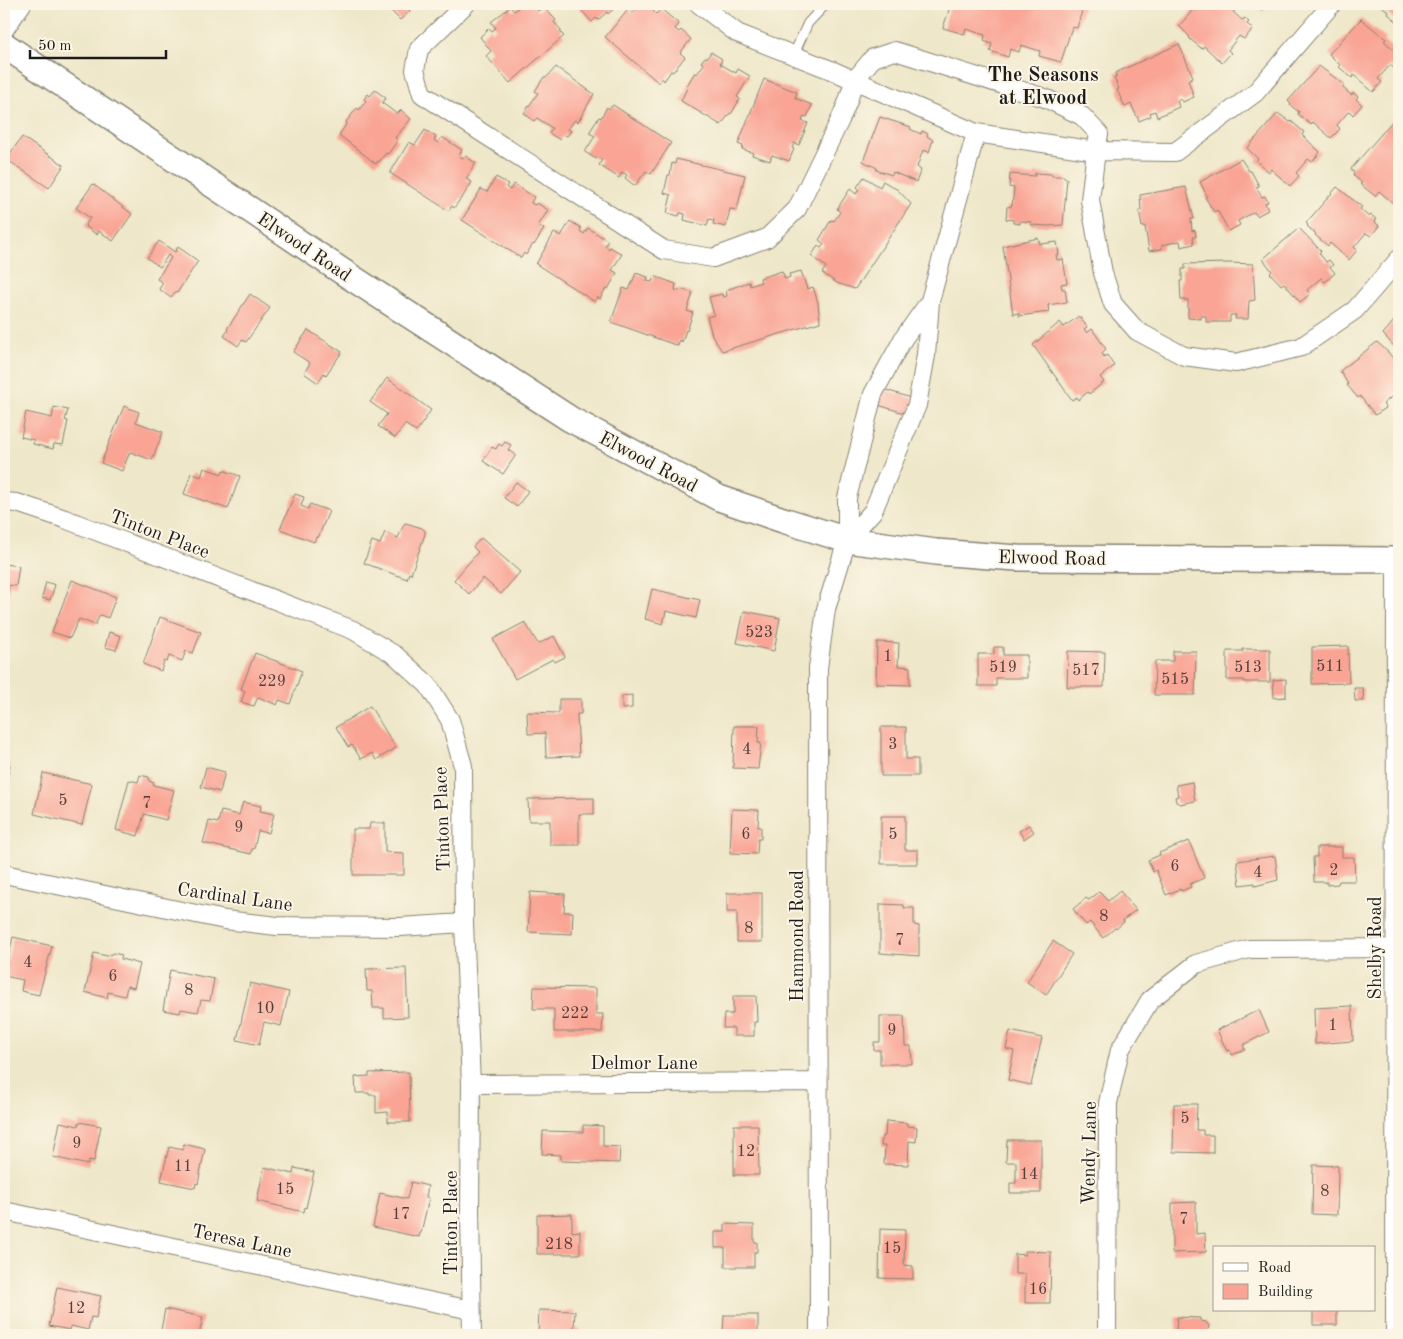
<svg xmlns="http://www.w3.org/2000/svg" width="1403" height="1339" font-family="'Old Standard TT',serif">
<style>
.building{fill:#f9a494}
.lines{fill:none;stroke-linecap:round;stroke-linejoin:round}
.service-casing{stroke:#858272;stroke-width:11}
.minor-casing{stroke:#858272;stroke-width:20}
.secondary-casing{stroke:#858272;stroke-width:28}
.service{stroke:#fff;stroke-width:9}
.minor{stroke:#fff;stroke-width:18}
.secondary{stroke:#fff;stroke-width:25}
.labels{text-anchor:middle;stroke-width:4;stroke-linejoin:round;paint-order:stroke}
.number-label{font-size:16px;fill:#533e3a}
.street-label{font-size:19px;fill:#1c1c1c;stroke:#fcf5e5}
.neighbourhood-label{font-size:20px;font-weight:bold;fill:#1c1c1c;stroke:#fcf5e5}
</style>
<rect width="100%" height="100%" fill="#fcf5e5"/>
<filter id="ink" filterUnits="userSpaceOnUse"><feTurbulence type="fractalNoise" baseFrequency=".02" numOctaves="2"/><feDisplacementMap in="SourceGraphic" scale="10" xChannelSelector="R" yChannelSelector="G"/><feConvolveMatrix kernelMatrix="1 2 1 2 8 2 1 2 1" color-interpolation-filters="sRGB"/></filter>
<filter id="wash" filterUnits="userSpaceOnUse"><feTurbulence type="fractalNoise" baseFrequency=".0096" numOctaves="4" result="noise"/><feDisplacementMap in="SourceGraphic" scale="20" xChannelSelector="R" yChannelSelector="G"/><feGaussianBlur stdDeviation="1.12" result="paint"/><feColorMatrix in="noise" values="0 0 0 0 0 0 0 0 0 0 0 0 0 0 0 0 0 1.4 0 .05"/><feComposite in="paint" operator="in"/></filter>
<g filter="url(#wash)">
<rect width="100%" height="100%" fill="#eee7c9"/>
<g id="blocks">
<path class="building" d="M374,4H421L416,9L411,5L408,9L410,11L400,20L387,7L382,12Z
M518,4H531L538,11L543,7L556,20L554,22L562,31L560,32L564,36L510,83L486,56L491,51L480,37L489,28L492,31L496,28L491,22L510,7L514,11L518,8L516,6Z
M576,4H619L608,14L607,12L598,20L596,18L592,22Z
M641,4H650L655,8L653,11L656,14L661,9L679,24L675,29L679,32L681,30L691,39L680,53L685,57L673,72L671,71L664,81L662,78L659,83L605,37L628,10L633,13Z
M951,4H1084L1077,28L1072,27L1061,62L1039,56L1040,51L1021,45L1019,52L1010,49L1008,57L990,51L992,44L984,41L985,35L966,29L964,34L943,28Z
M1198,4H1229L1236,10L1233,12L1242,20L1245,18L1249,22L1247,24L1253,29L1244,39L1239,36L1228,50L1231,53L1222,63L1204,46L1202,49L1189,38L1190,37L1179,26Z
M1253,4H1273L1270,8L1266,6L1262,10Z
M1379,4H1399V23L1388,14L1389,12Z
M1361,19L1386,39L1384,41L1399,54V62L1394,68L1390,65L1378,79L1382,82L1373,92L1354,75L1352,78L1339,67L1340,65L1329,54Z
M1179,44L1193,77L1188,80L1194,97L1183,102L1181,99L1177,101L1179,107L1157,117L1155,111L1150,113L1151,116L1139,121L1131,104L1125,107L1117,90L1119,89L1114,78L1117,77L1115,73Z
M711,52L722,59L720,64L736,73L738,69L750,76L737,97L740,99L731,114L730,113L721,125L681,101L687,88L686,87L695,72L697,74L704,64L701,62L705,57L707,58Z
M1319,66L1345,85L1342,87L1351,95L1354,93L1358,97L1356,99L1362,105L1353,115L1349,111L1337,125L1340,129L1331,138L1313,122L1311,125L1298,114L1299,112L1290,105L1291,104L1288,101Z
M556,67L594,94L578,122L575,120L568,129L571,131L567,136L565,135L560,140L549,133L552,128L537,118L534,121L524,113L538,93L535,91L544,77L546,78Z
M764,79L797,92L795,98L812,105L807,117L804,116L802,121L808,123L799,145L794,143L792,148L794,149L789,161L772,155L770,161L752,155L753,153L742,149L743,146L738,144Z
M375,90L386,98L382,103L397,114L401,110L411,119L395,138L398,140L388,154L386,153L379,162L378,161L376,164L339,135L347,123L346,122L357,108L359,110L366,101L364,99L368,94L370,96Z
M613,105L671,143L651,174L646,171L635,186L625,178L627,175L622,172L619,178L599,165L602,160L597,157L596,159L585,152L595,136L589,133L599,117L601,118L607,107L609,109Z
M1278,113L1290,122L1291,121L1304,132L1302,135L1320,152L1312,162L1308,159L1296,173L1299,176L1290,186L1271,169L1269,172L1256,161L1258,159L1247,148Z
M880,117L911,127L910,129L921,134L922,131L928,134L927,136L933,140L929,152L923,150L917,167L921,170L916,182L893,172L892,175L876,170L877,168L863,161Z
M1395,118L1399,121V196L1393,203L1379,191L1375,196L1360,184L1362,183L1353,175L1354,173L1351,169Z
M425,130L436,137L434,140L438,143L442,137L462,150L459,156L463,158L465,156L476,163L466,179L472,182L462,198H461L454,208L452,206L449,211L390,173L409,142L415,145Z
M22,137L64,165L49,188L6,159Z
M676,159L745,175L737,210L730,209L726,227L713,224L714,220L709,219L707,226L684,220L685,214L680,213L679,216L667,213L671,195L664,193L668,175H670L672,163L675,164Z
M1241,159L1249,171H1251L1259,186L1256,187L1262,197L1265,196L1268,202L1265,203L1268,210L1257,216L1254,212L1238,221L1240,225L1229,231L1217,210L1214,212L1205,197L1207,196L1200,182Z
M1035,173L1052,174V176H1064V178H1067L1063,225L1048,226L1031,225L1032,222L1020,221V224L1013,223V220L1006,219L1007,207L1012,206L1014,188L1009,187L1010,174L1035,176Z
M496,177L508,184L506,187L510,190L514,184L534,197L531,203L535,205L537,203L548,210L538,226L544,229L534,245L533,244L526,255L524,253L521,258L462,220L481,189L487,192Z
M864,177L880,187L883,181L898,190L911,204L855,289L837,283L822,273L826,267L811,256L818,246L821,248L824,244L819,240L831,220L834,221L840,212L837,209L850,189L856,194L859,189L857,187Z
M93,184L132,214L113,241L99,231L97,235L85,226L90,218L76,208Z
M1186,187L1194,219H1191L1192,231L1195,230L1196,237H1193L1194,244L1181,247L1180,241L1162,245V249L1149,251L1145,226L1142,227L1139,210H1141L1140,195Z
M1337,187L1362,207L1360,209L1369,217L1371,215L1376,219L1374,221L1379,226L1371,236L1366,233L1354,247L1357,250L1349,260L1330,243L1328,246L1315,235L1316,234L1307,226L1308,225L1306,223Z
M570,221L581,228L580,231L584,234L588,228L608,241L605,246L609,249L610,247L622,254L612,270L617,273L608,289L606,288L600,299L598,297L595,302L536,264L554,233L561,236Z
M1299,228L1321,251L1319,253L1326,262L1329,260L1333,265L1330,267L1335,273L1325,282L1321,278L1307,290L1310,294L1300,302L1284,283L1281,285L1270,273L1272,271L1263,259Z
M1038,238L1040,244L1057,242L1059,255H1056L1057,260L1063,259L1067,283L1061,284L1062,289H1065L1067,302L1048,305L1049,312L1019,316V313L1013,314L1003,246Z
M159,241L175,252L178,247L198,261L177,293L175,292L171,298L159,289L163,283L157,279L171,258L168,255L160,267L147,258Z
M1230,263L1253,264L1255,300L1249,301L1248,319H1235L1236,315H1230V322H1206V316H1201V319L1188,318V300H1181L1180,281H1182V269H1185V264Z
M782,271L785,279L790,277L789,274L801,271L807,289L813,287L818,303L820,322L722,351L712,335L707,317L714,315L709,297L722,294L723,297L727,296L726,290L749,282L750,286L761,282L760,278Z
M636,273L648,277L647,281L652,282L654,276L676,284L675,290L679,291L680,289L693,293L687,311L693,313L687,331L686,330L682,342L679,340L678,346L611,322L623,288L629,290Z
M250,294L270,308L246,342L242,340L238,346L224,336L228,330L227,329Z
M1399,315V352L1383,334Z
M1079,316L1087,327L1084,329L1087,333L1092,329L1106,349L1102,353L1104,357L1107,355L1114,366L1100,377L1104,382L1089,394L1088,392L1078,400L1077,397L1072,400L1033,345L1060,322L1064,327Z
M308,330L342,352L326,375L324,373L318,383L304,373L310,363L293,352Z
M1377,342L1388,352L1398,365L1396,367L1399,372V394L1397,392L1383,404L1386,408L1375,415L1360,396L1358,398L1347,385L1348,384L1340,371Z
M387,378L431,410L416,432L405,424L395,438L378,426L387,414L370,402Z
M880,388L914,399L910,415L875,404Z
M124,406L139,412L136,422L163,432L152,460L130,452L122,471L101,463Z
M54,407L68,410L65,420L68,421L63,445L54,444L53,449L33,444L34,440L21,437L26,412L52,418Z
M505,442L511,445L508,450L516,455L503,474L483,461L492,447L496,449L499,444L502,446Z
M204,468L222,474L223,470L240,476L228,509L184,494L191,473L201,477Z
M516,482L528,491L517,507L504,498Z
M295,494L304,497L301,506L308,509L310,504L329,511L318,538L316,537L314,542L280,529Z
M406,523L422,528L425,531V534L411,574L409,573L407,579L364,563L372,541L380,544L385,532L398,538L404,524Z
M481,538L520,572L501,594L483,578L469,594L454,580L478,552L473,547Z
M4,564L19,566L16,586L9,585L7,598H4Z
M72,580L116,597L108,618L100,615L95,625L79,619L70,638L52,632Z
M46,582L55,585L50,600L42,598Z
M652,589L700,600L696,618L666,611L663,624L645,619Z
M744,611L780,618L774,651L737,643Z
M160,617L201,632L193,653L186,651L182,661L169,656L167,662L164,661L161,671L143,664Z
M525,622L538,644L554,636L565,657L555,662L553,659L515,679L493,639Z
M109,632L121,636L116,650L105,647Z
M877,642L899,643L898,666L910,667V685L876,684Z
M1348,646L1349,683L1312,684V647Z
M994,647H1003V655H1027V678H996V686H978V654H994Z
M1242,649H1270V682H1244V680H1227V651H1243Z
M1068,651L1105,652L1104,687H1067Z
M1173,651H1196L1195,695H1154L1155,661H1173Z
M255,653L302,671L290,704L279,700L277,705L258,697L254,706L241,702L245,691L241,689Z
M1286,679V697L1274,698L1273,680Z
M1354,688H1363L1364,701H1355Z
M632,695V708L622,709V696Z
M559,699H581V714H577L579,756L546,757L545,733L528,734L527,712L559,713Z
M370,706L396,748L376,760L372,753L361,759L352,745L348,747L336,727Z
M734,726H759L758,743H761L758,769L733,768Z
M881,727H906V759H918V776H881Z
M4,764L10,765L5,789H4Z
M206,767L225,772L220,792L201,787Z
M43,773L92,784L82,825L34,814Z
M140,775L149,777V781L154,783L153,785L174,790L166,820L144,814L138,836L116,830L129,780L138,782Z
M1192,782L1195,801L1180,804L1176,802L1175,797L1178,796L1176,785Z
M594,798V814H579V845H550V821H529L528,799Z
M243,802L261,806L260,811L274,814L269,833L258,831L254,849H252L251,854L203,843L209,821L218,823L221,811L239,815Z
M732,809L759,810L758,827H761V839H758L757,854L730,853Z
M881,816H905V850H918V864H881Z
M370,823H385V852L404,853V875H353V829H369Z
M1029,825L1034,832L1024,839L1019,831Z
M1189,841L1204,878L1190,884L1191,887L1181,891L1180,889L1166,895L1156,870L1153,872L1148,860L1160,855L1159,853Z
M1317,847H1342V857H1354L1355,881H1339L1338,884L1327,885V882H1314L1313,857H1317Z
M1275,856L1278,880L1255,886V883L1240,885L1237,861Z
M1120,891L1136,910L1123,920L1124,922L1116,929L1115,928L1103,938L1090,922L1086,925L1073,909L1086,898L1089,900L1099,892L1108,901Z
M530,892L565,894L564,912H573L572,934L528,932Z
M727,893H762V942H737V912H727Z
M880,904L904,905V908H914V925L919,926V956L880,953Z
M13,937L52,946L39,995L21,991L23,980L4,976Z
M1053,941L1072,954L1046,995L1027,982Z
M94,953L107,956L113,953L122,955L121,959L140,964L134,988L127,986L125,996L108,992L107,998L85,992Z
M406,968L408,1017L384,1018V1008H373L372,991H367L366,969Z
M170,970L214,979L210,1001L201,1000L198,1012L181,1009L180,1013L163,1010Z
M250,983L289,992L281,1026L264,1022L259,1045L237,1040Z
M534,987L596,988V1014H603L602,1032H554V1009H533Z
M733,996H756L757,1022H754V1036H734V1028H723L724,1014H733Z
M1352,1006L1353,1041L1315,1044L1314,1008Z
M1259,1010L1269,1032L1243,1045L1245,1049L1232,1055L1230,1050L1227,1051L1217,1030Z
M880,1016H904L905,1046H911L912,1064H880V1050H874V1042H880Z
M1010,1031L1042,1038L1031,1085L1008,1080L1014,1051L1006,1049Z
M409,1072L410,1122H388V1112L376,1113V1095H369V1093H356L355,1077L369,1076V1073Z
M1174,1104H1197L1196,1130H1203V1135H1213V1153L1173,1152Z
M886,1121L907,1123V1126L917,1127L916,1142L909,1141L908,1165L884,1164L885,1146H881L882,1136H885Z
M60,1122L78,1126L79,1122L101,1126L94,1161L89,1160L88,1165L53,1157Z
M583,1125L603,1126V1146L620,1147L619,1163L561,1161V1155L542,1154L543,1131L583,1132Z
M734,1125H758L759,1175H734Z
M1007,1140H1041V1193H1010V1183H1016V1162H1006Z
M184,1144L205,1149L198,1184L196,1183L195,1188L161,1181L169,1147L183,1150Z
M1313,1165L1338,1166L1337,1215L1312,1214Z
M264,1167L293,1174L294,1168L314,1172L306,1208L305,1207L304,1212L257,1201Z
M411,1182L428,1186L426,1197L429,1198L421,1233H420L419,1237L373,1227L380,1193L407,1199Z
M1196,1202V1234L1205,1233L1206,1252L1172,1253V1203Z
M572,1214V1232L580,1231V1254H537V1215Z
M725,1224L754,1225V1242H757V1252H754V1267H725V1248H715V1232H725Z
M880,1229L905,1230L904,1265L913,1266V1279L879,1278Z
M1025,1251L1051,1252L1050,1303H1025V1274H1015V1254L1025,1255Z
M57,1287L101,1296L96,1318L91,1317L88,1330L71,1326L70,1330L49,1326Z
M165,1309L203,1317L199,1335H160Z
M539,1310L575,1311L574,1328L581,1329V1335H538Z
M1313,1310H1337V1325H1313Z
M724,1315H758V1335H735V1333H723Z
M1177,1317L1200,1318V1321L1206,1322L1209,1326L1207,1335H1174V1332H1176Z"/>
</g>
</g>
<g filter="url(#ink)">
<use href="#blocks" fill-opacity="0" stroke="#858272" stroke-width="1"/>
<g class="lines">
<defs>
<path id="service" d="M793,56L808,23L826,4"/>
<path id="minor" d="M466,4L419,49L415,70L422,94L664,250L713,258L767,238L797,209L840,120L848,101L854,81L873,58L895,51L1045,98L1082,116L1099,134L1096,151L1175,152L1255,93L1332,4
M699,4L737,33L831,70L976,133L1096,151L1090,200L1103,273L1113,304L1137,331L1184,356L1236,363L1301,347L1355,310L1399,259
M4,30L22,4
M4,502L17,503L65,519L353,630L395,655L428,685L450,720L463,766L464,923L471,1084L470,1210L472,1335
M847,540L873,511L917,405L926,355L930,301L976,133
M4,874L225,920L277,926L400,927L464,923
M471,1084L817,1082
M4,1211L471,1310
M819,1335L818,668L826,609L847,540V498L873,394L903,339L930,301
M1107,1335L1108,1103L1120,1050L1150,1000L1196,964L1249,949L1395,948
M1395,1335L1396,560"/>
<path id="secondary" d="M4,45L343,272L570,419L719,498L783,520L847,540L936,552L1017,558L1399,560"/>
</defs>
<use href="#service" class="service-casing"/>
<use href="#minor" class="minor-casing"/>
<use href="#secondary" class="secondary-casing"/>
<use href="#service" class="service"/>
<use href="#minor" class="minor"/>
<use href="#secondary" class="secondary"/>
</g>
</g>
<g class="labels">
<g class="number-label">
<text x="759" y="637">523</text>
<text x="888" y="661">1</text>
<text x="1330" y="671">511</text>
<text x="1003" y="672">519</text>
<text x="1248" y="672">513</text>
<text x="1086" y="675">517</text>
<text x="1175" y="684">515</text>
<text x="272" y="686">229</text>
<text x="893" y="749">3</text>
<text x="747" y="754">4</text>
<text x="63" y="805">5</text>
<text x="147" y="808">7</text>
<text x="239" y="832">9</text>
<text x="746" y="839">6</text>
<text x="893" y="839">5</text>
<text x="1175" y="871">6</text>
<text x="1334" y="875">2</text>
<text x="1258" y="877">4</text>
<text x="1104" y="921">8</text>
<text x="749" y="933">8</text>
<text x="900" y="945">7</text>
<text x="28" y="967">4</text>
<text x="113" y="981">6</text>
<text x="189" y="995">8</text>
<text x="265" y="1013">10</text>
<text x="575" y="1018">222</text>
<text x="1333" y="1030">1</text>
<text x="892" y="1035">9</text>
<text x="1185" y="1123">5</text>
<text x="77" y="1148">9</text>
<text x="746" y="1156">12</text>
<text x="183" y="1171">11</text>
<text x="1029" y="1179">14</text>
<text x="285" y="1194">15</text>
<text x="1325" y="1196">8</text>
<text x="401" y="1219">17</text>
<text x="1184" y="1224">7</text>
<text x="559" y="1249">218</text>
<text x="892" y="1253">15</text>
<text x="1038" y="1294">16</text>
<text x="76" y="1313">12</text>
</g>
<g class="street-label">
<text transform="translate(305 246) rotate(34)" y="7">Elwood Road</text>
<text transform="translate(649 461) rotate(28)" y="7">Elwood Road</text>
<text transform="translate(160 533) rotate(21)" y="7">Tinton Place</text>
<text transform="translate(1052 557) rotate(1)" y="7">Elwood Road</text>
<text transform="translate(441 819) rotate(-92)" y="7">Tinton Place</text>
<text transform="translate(235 896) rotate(8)" y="7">Cardinal Lane</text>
<text transform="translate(796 936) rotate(-90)" y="7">Hammond Road</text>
<text transform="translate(1374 948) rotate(-90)" y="7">Shelby Road</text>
<text x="644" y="1069">Delmor Lane</text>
<text transform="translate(1088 1153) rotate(-89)" y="7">Wendy Lane</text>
<text transform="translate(450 1223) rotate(-90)" y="7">Tinton Place</text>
<text transform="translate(242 1240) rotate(12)" y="7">Teresa Lane</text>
</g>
<g class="neighbourhood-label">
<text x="1043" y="81">The Seasons<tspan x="1043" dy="23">at Elwood</tspan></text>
</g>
</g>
<rect width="1403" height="1339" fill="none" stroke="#fcf5e5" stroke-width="20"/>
<rect x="1213" y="1246" width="162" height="65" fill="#fcf5e5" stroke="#a29e95"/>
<rect x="1223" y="1263" width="25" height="8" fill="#ffffff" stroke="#a29e95"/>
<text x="1258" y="1272" font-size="15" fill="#1c1c1c">Road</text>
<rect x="1223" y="1284" width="25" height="15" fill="#f9a494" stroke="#a29e95"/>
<text x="1258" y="1296" font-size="15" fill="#1c1c1c">Building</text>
<path d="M30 50v8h136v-8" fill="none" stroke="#1c1c1c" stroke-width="2.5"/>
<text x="38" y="50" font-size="15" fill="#1c1c1c" stroke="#fcf5e5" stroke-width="4" paint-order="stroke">50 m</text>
</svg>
